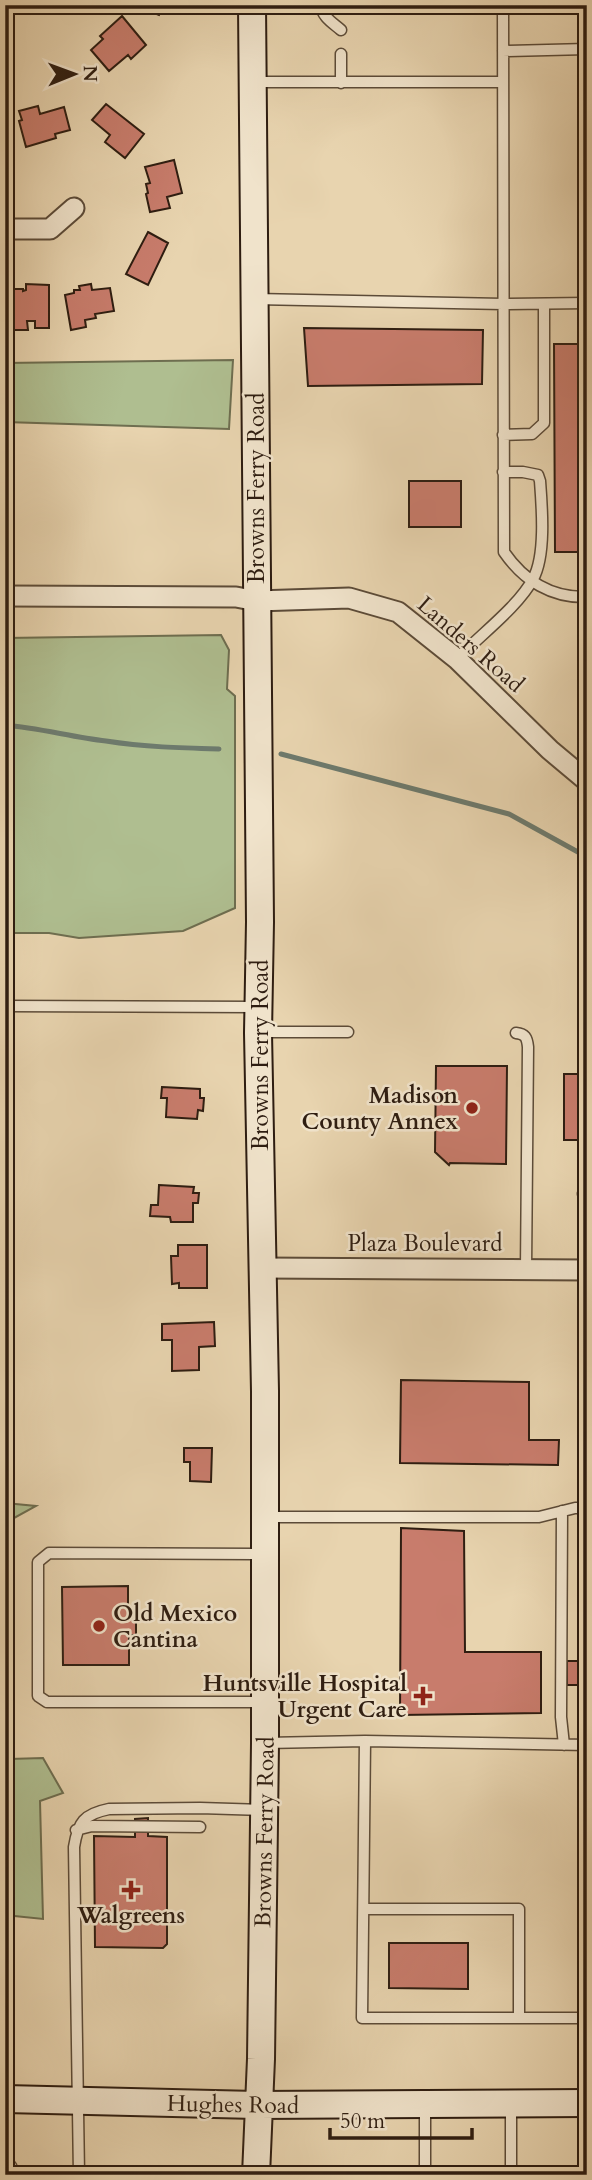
<svg xmlns="http://www.w3.org/2000/svg" width="592" height="2180" font-family="Cardo,serif">
<style>
.green{fill:#afbe90;stroke:#6e6e50;stroke-width:2}
.lines{fill:none;stroke-linecap:round;stroke-linejoin:round}
.stream{stroke:#6d7a6d;stroke-width:5}
.building{fill:#c87c6c;stroke:#2e1d11;stroke-width:2}
.service-casing{stroke:#5c4b38;stroke-width:13}
.minor-casing{stroke:#5c4b38;stroke-width:23}
.secondary-casing{stroke:#2e1d11;stroke-width:30}
.service{stroke:#f0e3cb;stroke-width:10}
.minor{stroke:#f0e3cb;stroke-width:19}
.secondary{stroke:#f0e3cb;stroke-width:26}
.poi-dot{fill:#8f2418;stroke:#f0e3cb;stroke-width:2.5}
.labels{text-anchor:middle;stroke-width:5;stroke-linejoin:round;paint-order:stroke}
.street-label{font-size:23px;fill:#2e1d11;stroke:#f0e3cb}
.poi-label{font-size:23px;font-weight:bold;fill:#2e1d11;stroke:#f0e3cb;text-anchor:end}
</style>
<rect width="100%" height="100%" fill="#e8d4af"/>
<filter id="stains"><feTurbulence type="fractalNoise" baseFrequency=".00286" numOctaves="4"/><feColorMatrix values="0 0 0 0 .2 0 0 0 0 .09 0 0 0 0 .02 0 0 0 .5 -.17"/></filter>
<radialGradient id="worn" r=".72"><stop offset=".6" stop-color="#630" stop-opacity="0"/><stop offset="1" stop-color="#630" stop-opacity=".3"/></radialGradient>
<path class="green" d="M233,360L229,429L5,422V363Z
M221,635L229,650L227,689L235,696V908L183,931L79,938L49,933H5V638Z
M5,1503L36,1506L5,1523Z
M5,1747L9,1759L43,1758L63,1793L40,1801L43,1919L5,1915Z"/>
<g class="lines">
<path class="stream" d="M5,725C39,728 72,737 106,741C144,747 181,748 219,749
M281,754L509,814L587,857"/>
</g>
<path class="building" d="M142,5H163L159,15L141,8Z
M122,16L146,45L131,59L128,55L109,71L91,50L103,39L100,36Z
M106,104L144,134L125,158L105,142L110,135L92,120Z
M38,106L40,114L64,107L70,130L55,134L56,138L26,147L19,121L22,120L19,111Z
M174,160L182,193L167,197L170,208L150,212L146,194L148,193L146,184L150,183L145,167Z
M148,232L168,243L148,285L126,274Z
M5,279H13V289H23V291L26,290V284L49,285V328H35V321H27L28,330H13V320H5Z
M91,284L92,290L110,288L114,311L95,314L96,318L85,320L86,327L71,330L65,295L74,293V290H80L79,286Z
M304,328L483,330L482,384L308,386Z
M554,344H587V552H555Z
M409,481H461V527H409Z
M436,1066H507L506,1164L450,1163L449,1165L435,1152Z
M564,1074H587V1140H564Z
M162,1087L200,1089V1098H204L203,1111L198,1110L197,1119L166,1117L167,1098H161Z
M159,1185L194,1187L193,1193H199L198,1203H193V1222H171L170,1217L150,1216L151,1205H158Z
M178,1245H207V1288H179V1283L172,1284L171,1256H178Z
M214,1322L215,1346L199,1347V1370L172,1371V1340H162V1324Z
M401,1380L529,1382V1440H559L558,1465L400,1463Z
M184,1448H212L211,1482L190,1481V1462H184Z
M401,1528L464,1531L465,1652H541V1713L400,1715Z
M579,1546H587V1712H578V1685H567V1661H578Z
M128,1586V1617L136,1618V1635H129V1665H63L62,1587Z
M148,1818V1836L167,1837V1944L163,1948L95,1947L94,1836L135,1837V1819Z
M389,1943H468V1989L389,1988Z
M5,2001H12L11,2036H5Z"/>
<g class="lines">
<defs>
<path id="service" d="M321,5C322,17 333,23 341,30
M503,5L504,552C524,581 552,598 587,597
M503,51L587,49
M255,82H503
M341,83V54
M255,299L503,304L587,303
M503,435L532,434L544,423V304
M457,659C480,635 518,607 533,579C546,556 542,507 540,481L538,475L523,472H503
M5,1006L258,1007
M261,1032H348
M516,1033C525,1034 527,1037 528,1047L526,1269
M583,1194H587
M562,1511L561,1717L564,1745
M266,1517H539L575,1508H587
M262,1702H47L38,1696V1562L49,1553L265,1554
M365,1741L362,2018H587
M266,1743L365,1741L587,1745
M76,1830L92,1826L200,1827
M364,1909H519V2018
M5,2166H11
M79,2175L74,1847C78,1822 84,1814 109,1809L200,1808L262,1810
M422,2175L425,2169V2104
M511,2175V2105"/>
<path id="minor" d="M5,229H50L74,208
M5,596L236,597L257,601L349,598L398,612L457,659L550,750L587,781
M262,1268L587,1270"/>
<path id="secondary" d="M252,5L260,922L258,1033L265,1391V1743L261,2059L256,2175
M5,2099L258,2105L587,2103"/>
</defs>
<use href="#service" class="service-casing"/>
<use href="#minor" class="minor-casing"/>
<use href="#secondary" class="secondary-casing"/>
<use href="#service" class="service"/>
<use href="#minor" class="minor"/>
<use href="#secondary" class="secondary"/>
</g>
<g class="poi-dot">
<circle cx="472" cy="1108" r="7"/>
<circle cx="99" cy="1626" r="7"/>
<path d="M419.5 1685.5h7v7h7v7h-7v7h-7v-7h-7v-7h7z"/>
<path d="M127.5 1879.5h7v7h7v7h-7v7h-7v-7h-7v-7h7z"/>
</g>
<g class="labels">
<g class="street-label">
<text transform="translate(256 488) rotate(-90)" y="8">Browns Ferry Road</text>
<text transform="translate(471 644) rotate(41)" y="8">Landers Road</text>
<text transform="translate(260 1055) rotate(-90)" y="8">Browns Ferry Road</text>
<text x="425" y="1251">Plaza Boulevard</text>
<text transform="translate(264 1832) rotate(-89)" y="8">Browns Ferry Road</text>
<text transform="translate(233 2104) rotate(1)" y="8">Hughes Road</text>
</g>
<g class="poi-label">
<text x="458" y="1103">Madison<tspan x="458" dy="26">County Annex</tspan></text>
<text x="113" y="1621" text-anchor="start">Old Mexico<tspan x="113" dy="26">Cantina</tspan></text>
<text x="407" y="1691">Huntsville Hospital<tspan x="407" dy="26">Urgent Care</tspan></text>
<text x="131" y="1923" text-anchor="middle">Walgreens</text>
</g>
</g>
<rect width="592" height="2180" fill="none" stroke="#e8d4af" stroke-width="28"/>
<rect x="7" y="7" width="578" height="2166" fill="none" stroke="#2e1d11" stroke-width="3.5"/>
<rect x="14" y="14" width="564" height="2152" fill="none" stroke="#2e1d11" stroke-width="2"/>
<g transform="translate(74 74) rotate(89)" stroke="#f0e3cb" stroke-width="5" paint-order="stroke">
<path d="M0-5L12 26L0 18L-12 26Z" fill="#2e1d11"/>
<text y="-10" font-size="19" font-weight="bold" text-anchor="middle" fill="#2e1d11">N</text>
</g>
<path d="M330 2128v10h142v-10" fill="none" stroke="#2e1d11" stroke-width="3.5"/>
<text x="340" y="2128" font-size="21" fill="#2e1d11" stroke="#f0e3cb" stroke-width="5" paint-order="stroke">50 m</text>
<rect width="100%" height="100%" filter="url(#stains)"/>
<rect width="100%" height="100%" fill="url(#worn)"/>
</svg>
